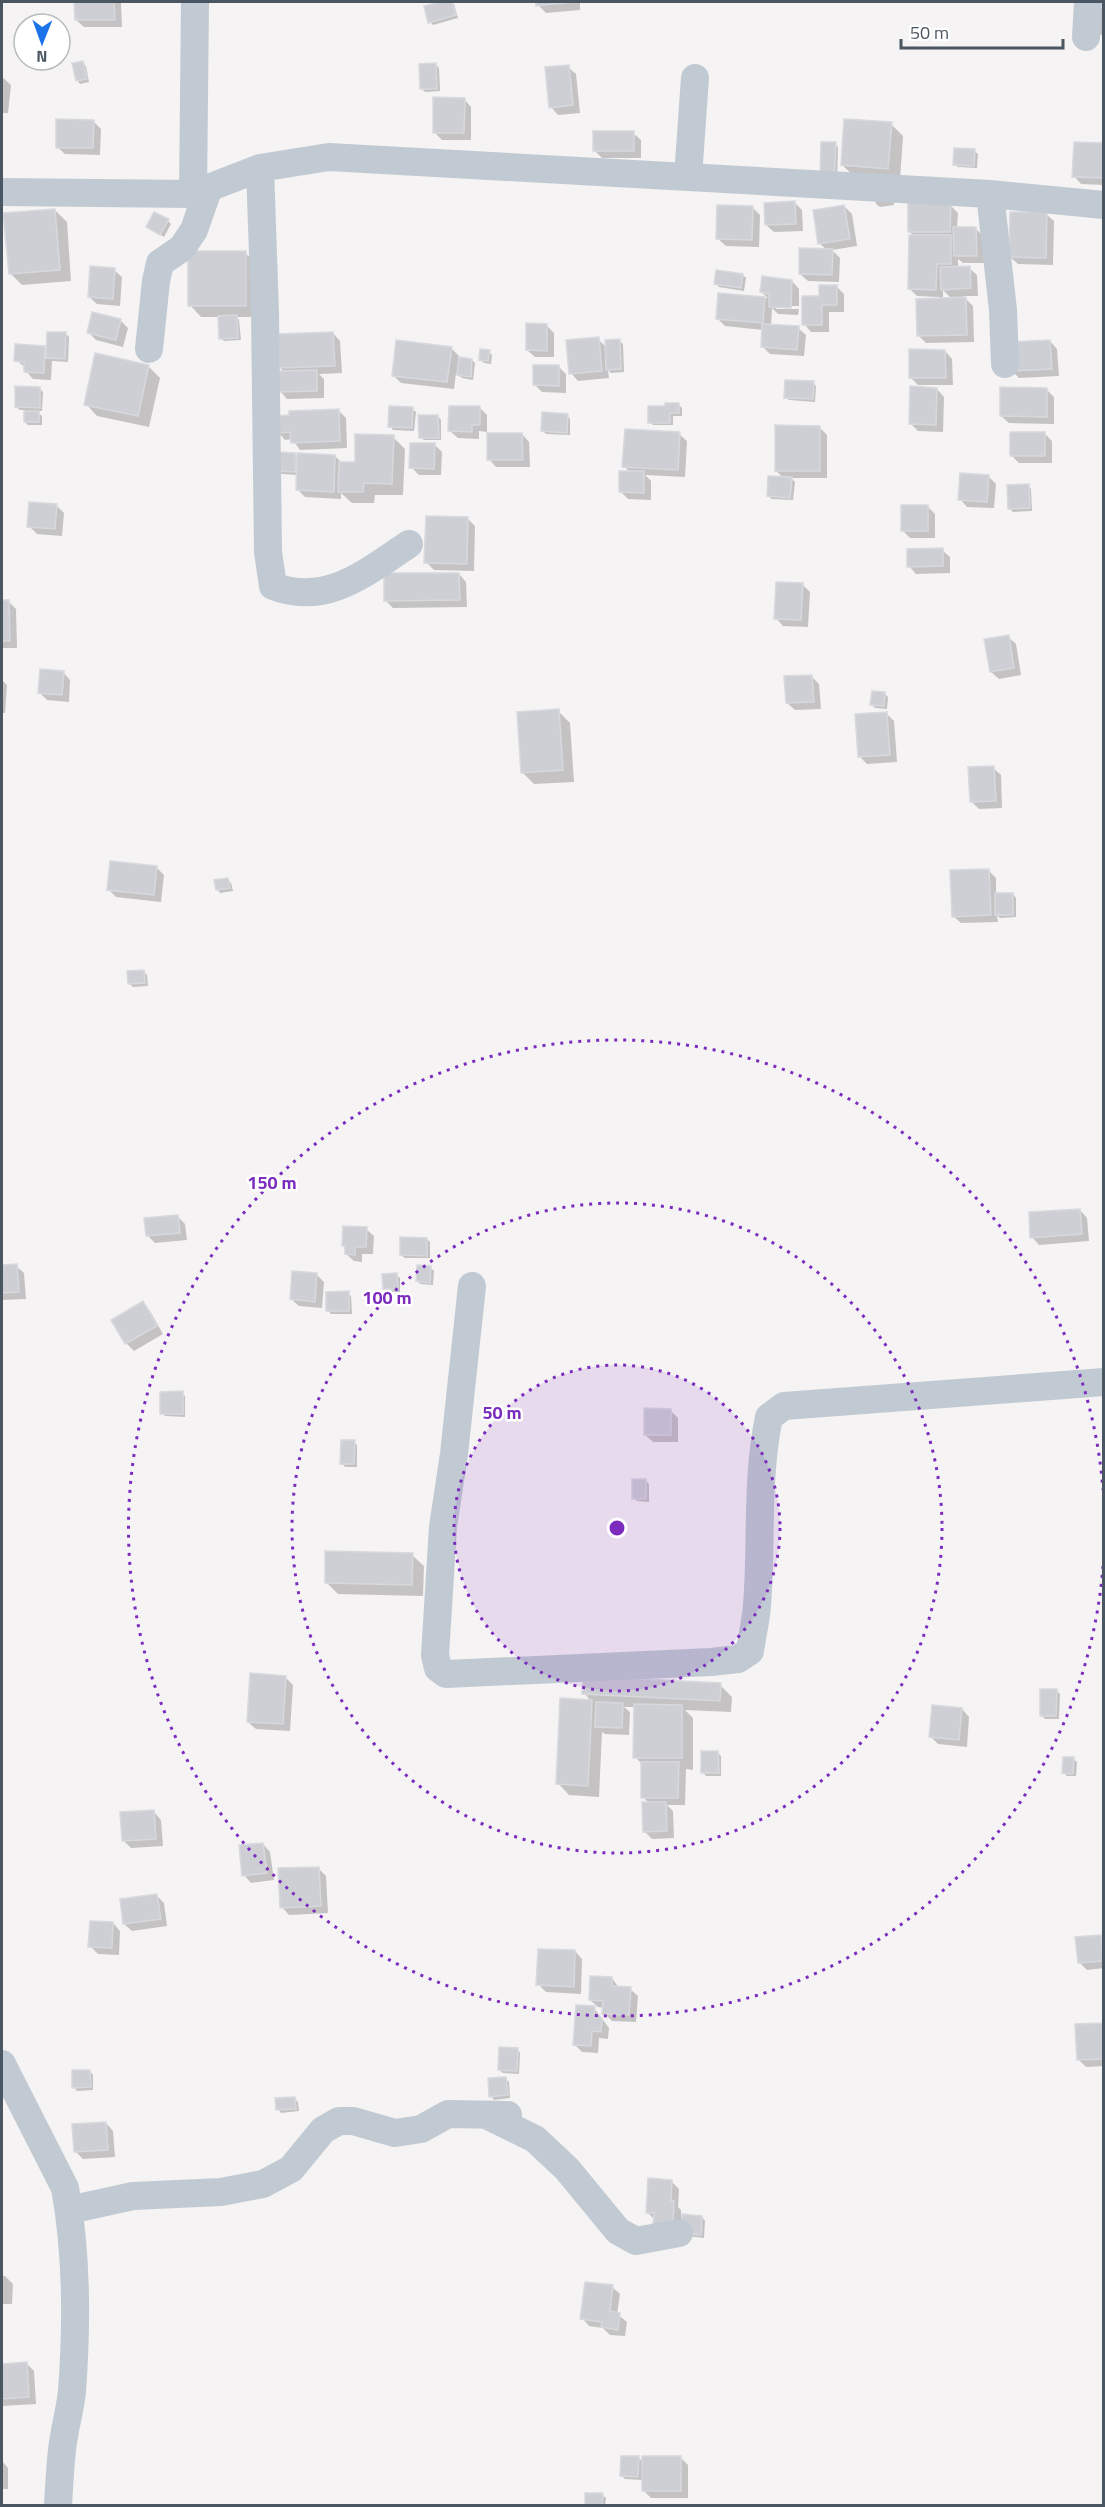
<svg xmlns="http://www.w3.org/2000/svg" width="1105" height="2507" font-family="'Titillium Web',sans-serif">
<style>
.shadow{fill:#0003;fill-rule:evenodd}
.building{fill:#cdcfd5;stroke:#d7d9de;stroke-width:1.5}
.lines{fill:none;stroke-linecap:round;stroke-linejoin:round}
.minor{stroke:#c1cad2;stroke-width:28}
.ring{fill:none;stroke:#7b2cbf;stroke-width:3;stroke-dasharray:3 6}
.centre{fill:#7b2cbf;stroke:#fff;stroke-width:3}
.ring-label{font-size:18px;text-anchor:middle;font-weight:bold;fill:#7b2cbf;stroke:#fff;stroke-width:5;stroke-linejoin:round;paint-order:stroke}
</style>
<rect width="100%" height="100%" fill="#f5f3f3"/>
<path class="shadow" d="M76,2H121L122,27H84L76,20Z
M447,2L454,4L458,18L433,25L430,22L425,7Z
M538,2H580V10L546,13L538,5Z
M1097,8H1104V36L1097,33Z
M83,63L86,66L89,82L80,84L77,80Z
M436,65L439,68L440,91L425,92L421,88Z
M568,67L576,74L580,113L558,115L551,107Z
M2,77L11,85L8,113H2Z
M464,99L471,107V140H442L434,132Z
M93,121L101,129L100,155L65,154L57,147Z
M891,124L903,136L900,180L854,176L842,165Z
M633,133L641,140V158H602L595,151Z
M823,143L835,144L838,147L837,182Z
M1104,144V185L1081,184L1074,176Z
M974,151L978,154L977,168L958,167L954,164Z
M875,196L893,197L894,205L880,207L876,204Z
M795,203L802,210L803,231L774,232L766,225Z
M950,205L958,213L957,229L975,228L983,236L984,263H963L958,259V268H969L977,275L978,296H963L973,306L974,342L926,343L918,335L939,297L917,296L910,289L915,237L909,231ZM943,290L952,299H943Z
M844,206L852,214L857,246L832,250L840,258L839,282L808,281L800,274L827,250L819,243Z
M752,207L760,215L759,247L726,246L718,239Z
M55,210L67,222L71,281L22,285L10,273Z
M1046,214L1054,221L1053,265L1018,264L1010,257Z
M168,221L171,224L164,237L148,227Z
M245,253L257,264V317H237L239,320L241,340L224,341L220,338L219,317H201L190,305Z
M114,270L122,277L120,306L97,304L89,297Z
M743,275L746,278L744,291L719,287L716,284Z
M792,281L799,289V306H776V309H799L798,315L778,314L772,308L771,326L798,328L806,335L804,356L770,354L763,347V330L725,326L717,318L719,294L768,298L761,292Z
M837,287L844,294V312H829V332H811L804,324L820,297Z
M120,320L128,328L123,347L96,340L88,332Z
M546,325L554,333V357H535L527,350Z
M333,333L340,341L342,373L319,374L324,379V398L287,399L280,391L285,372L280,368Z
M66,334L69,337L68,362L52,361L51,380L33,379L26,371V368L16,360L44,347L48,351Z
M598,339L606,347L619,341L623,344L624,372L611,373L608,370L609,378L578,381L571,373Z
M1050,341L1057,349L1059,376L1019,378L1012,371Z
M451,348L459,356L458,358L472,360L475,363L473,380L462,378L456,373L454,389L401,383L393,375Z
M945,351L952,359L953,385H918L910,377Z
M489,352L492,355L491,364L484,363L481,360Z
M148,366L160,378L149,427L97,416L86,404Z
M559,367L566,374V393L542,392L535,385Z
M813,383L816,386L815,402L789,400L785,397Z
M40,389L43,392L42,411H36L42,416V425H28L25,422V410H20L16,407Z
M937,389L944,397L943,432L918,431L910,423Z
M1047,390L1054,397V424L1009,423L1001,416Z
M678,404L682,408V416H673V425H653L650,422Z
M480,408L487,415V432L479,431V439L458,438L450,431Z
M412,409L416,412L414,431L393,430L390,426Z
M338,410L346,418L347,448L300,450L292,439L285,440L278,432L291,417Z
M567,415L570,419V435L546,434L543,431Z
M438,416L441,420V440H424L420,437Z
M819,427L827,435V478H791L795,482L793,500L772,499L768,496L784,478L776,471Z
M522,434L529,442L530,467H496L489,459Z
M679,434L687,441L685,477L645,475L651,481V500L628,499L620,491L630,472L624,466Z
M1045,434L1052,441V463H1019L1011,455Z
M393,437L405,449L403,495H375L374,503H352L341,493V499L305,497L297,489L298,475L282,474L278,471L295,454L299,458L335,456L342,463L356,464Z
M434,444L442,452L441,475H419L411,467Z
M988,476L996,484L994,508L967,507L960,499Z
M1028,485L1031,489L1032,511L1013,512L1009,508Z
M56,505L64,513L62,536L37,534L29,526Z
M928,507L935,514V538H910L902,530Z
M468,519L475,526L474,571L434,570L426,562Z
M942,550L950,557V573L916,574L909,566Z
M459,574L466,582L467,607L393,608L385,600Z
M803,585L810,592L808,627L783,626L776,618Z
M2,602H9L16,609L17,648H2Z
M1008,637L1016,644L1021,675L999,679L991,672Z
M63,672L70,680L69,702L47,700L40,693Z
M812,677L819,684L821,709L795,710L787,703Z
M2,680L7,685L5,713H2Z
M885,694L888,697L887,709L875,708L871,704Z
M558,711L570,723L574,782L534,784L522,772Z
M886,713L894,721L897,762L867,764L859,756Z
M993,768L1001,775L1002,808L979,809L972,802Z
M157,868L164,875L161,902L116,897L108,889Z
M988,870L996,878V894H1013L1016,898V917L1000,918L997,915L998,922L961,923L953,916Z
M228,880L231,883L233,891L220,893L217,889Z
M143,971L147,975L148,986L133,987L130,984Z
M1080,1210L1087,1218L1089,1241L1039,1245L1032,1237Z
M177,1216L185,1224L187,1240L155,1243L147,1235Z
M366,1229L374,1236L373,1254H362V1262L354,1261L346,1254L344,1246Z
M427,1239L430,1242V1258H405L401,1255Z
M16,1266L24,1273L26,1299L2,1300V1267Z
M431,1268L434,1271L433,1285L421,1284L417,1281Z
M317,1275L324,1282L322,1308L299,1306L291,1299Z
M396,1275L400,1278V1292H388L384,1289Z
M348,1293L351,1296L352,1314H331L328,1310Z
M143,1303L150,1311L163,1334L134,1351L126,1343L113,1320Z
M182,1393L185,1396V1417L165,1416L162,1413Z
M670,1410L678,1418V1442H653L645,1435Z
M354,1442L357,1445V1467H345L342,1463Z
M646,1481L649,1484V1502L637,1501L633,1498Z
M412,1555L424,1566L423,1596L338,1594L326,1582Z
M285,1677L293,1685L290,1731L256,1729L248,1722Z
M720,1685L732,1697L731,1712L685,1710L693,1718V1770L686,1769L685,1805H667L673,1811L674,1838L652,1839L644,1831L650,1804L643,1797V1765L635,1757V1707H624L630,1712L629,1735L605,1734L602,1732L599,1797L569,1795L558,1783L591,1701L584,1693Z
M1056,1690L1060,1694L1059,1719H1045L1041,1715Z
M962,1709L969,1717L967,1747L938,1744L931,1737Z
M718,1753L721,1756V1776H706L703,1772Z
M1073,1759L1077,1762L1076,1776H1067L1064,1773Z
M154,1812L161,1820L163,1846L131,1848L123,1840Z
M263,1844L270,1852L274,1880L251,1883L244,1875Z
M318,1868L326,1876L328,1913L289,1915L282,1907Z
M156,1895L164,1903L167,1926L132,1931L124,1924Z
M113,1923L120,1931L119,1955L98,1954L90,1946Z
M1100,1937L1104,1940V1968L1087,1970L1079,1962Z
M575,1951L582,1959L581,1994L546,1992L538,1984Z
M612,1978L619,1988L630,1989L638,1996L636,2022L612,2021L604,2013V2008L598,2007L590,2000Z
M594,2008L609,2028L608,2039L599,2038L598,2053L582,2052L574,2044Z
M1104,2024V2066L1086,2067L1078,2059Z
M517,2049L520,2053L519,2074L503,2073L499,2070Z
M90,2071L93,2075V2090L77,2091L74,2087Z
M505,2078L509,2082L510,2098L494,2100L491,2096Z
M294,2098L298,2102L299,2111L281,2113L278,2109Z
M106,2123L113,2131L115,2157L83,2159L76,2152Z
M671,2181L679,2189L678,2207L681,2210V2216L702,2217L705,2221L704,2238L686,2236L655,2220L648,2213Z
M2,2276H5L13,2284L12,2304H2Z
M612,2287L620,2294L617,2314L627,2322L625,2336L610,2335L603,2328L589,2326L582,2318Z
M27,2364L34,2371L36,2404L2,2406V2365Z
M680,2457L688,2465V2498H651L643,2490V2480L625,2479L622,2476L639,2458L643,2462Z
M2,2461L8,2468V2489H2Z
M602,2495L606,2498L605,2506H586Z"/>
<path class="building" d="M74,2H114L115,20H75Z
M441,2H452L456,15L428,23L424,6Z
M536,2H573L536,6Z
M83,61L87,79L76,81L72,63Z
M436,63L437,89H420L419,64Z
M569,65L573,105L549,108L545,67Z
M433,97L465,98L464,133H433Z
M56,119L94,120L93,148H56Z
M844,119L892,122L888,169L841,165Z
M593,131H634V151H593Z
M821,142H836L834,179H820Z
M1074,142L1104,143V178L1072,177Z
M954,148L975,149L974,166L953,165Z
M795,201L796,224L765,225L764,203Z
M908,203H951L950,232H908Z
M717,205L753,206L752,240L716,239Z
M844,205L850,239L818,244L813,210Z
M55,209L60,270L9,274L3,213Z
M154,212L169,219L160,235L146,227Z
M1010,212H1047L1046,258L1009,257Z
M953,227H976L977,256H954Z
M909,235H951V264H937L936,290L908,289Z
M799,248L833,249L832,275L799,274Z
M188,251H246V306H188Z
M90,266L115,268L113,299L88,297Z
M970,266L971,288L941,290L940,267Z
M716,270L743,274L741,288L714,284Z
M762,276L792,280L791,308L769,307V294L760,292Z
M819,285H837V305H822V325H802V296H819Z
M718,293L765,297L763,323L716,319Z
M966,297L967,335L917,336L916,299Z
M92,312L121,319L116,340L87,333Z
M237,315L238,338L219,339L218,316Z
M526,323L547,324V351L526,350Z
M762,324L799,326L797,350L761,347Z
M47,332H66L65,359L46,358Z
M333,332L335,366L279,368L278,334Z
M599,337L602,371L569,374L566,340Z
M620,339L621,369L606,370L605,340Z
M396,340L452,347L447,382L392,376Z
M1050,340L1052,369L1010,371L1009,342Z
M15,344L45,346L44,373L24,372V362L14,361Z
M480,349L490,350L488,361L479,360Z
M909,349L945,350L946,378H909Z
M95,353L149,365L138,416L84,405Z
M459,357L472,359L471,377L457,375Z
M533,365H559V386L533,385Z
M317,370V391L278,392V371Z
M785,380L814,381L813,399L784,398Z
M15,386L40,387V408L15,407Z
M910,386L937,388L936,425L909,424Z
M1000,387L1047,388V417L1000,416Z
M665,403H679V413H670V423H648V406H665Z
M389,406L413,407L412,428L388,427Z
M449,406H480V425H472V432L448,431Z
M339,409L340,441L291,443L290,432L276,433V416L289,415V411Z
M24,411H39V422H24Z
M542,412L568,414L567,433L541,431Z
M418,415H438L439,438H419Z
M775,425L820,426V471H775Z
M625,429L680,432L678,470L622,467Z
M1010,432H1045V456H1010Z
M487,433H522L523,460H487Z
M355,434L394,435L392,484L364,483L363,492H338L339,462H355Z
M410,443H435L434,469L409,468Z
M277,452L295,453V472L277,471Z
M297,453L335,455L334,492L296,490Z
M619,471H644V493L619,492Z
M960,473L989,475L987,502L958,500Z
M768,476L792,477L790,498L767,496Z
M1029,484L1030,508L1008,509L1007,485Z
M29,502L57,504L55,529L27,527Z
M901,505H928V531H901Z
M426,516L468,517L467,564L424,563Z
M943,548V566L907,567V549Z
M384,573H459L460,600L384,601Z
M776,582L803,583L801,620L774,619Z
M2,600H9L10,641H2Z
M1009,635L1014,668L990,672L984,639Z
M40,669L64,671L62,695L38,693Z
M812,675L814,702L786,703L784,676Z
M872,691L885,692L884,706L870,705Z
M559,709L563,770L521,773L517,712Z
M887,712L890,755L858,757L855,714Z
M994,766L996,801L970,802L968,767Z
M110,861L157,866L154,895L107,890Z
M989,869L991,915L952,917L950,870Z
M228,878L230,888L216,890L214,880Z
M995,893H1013V915H995Z
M144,970L145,983L128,984L127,971Z
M1080,1209L1082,1234L1030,1238L1029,1212Z
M178,1215L180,1233L146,1236L144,1218Z
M343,1226L367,1227L366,1247H355V1255L345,1254V1246H342Z
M400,1237L427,1238V1256L400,1255Z
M17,1264L19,1292L2,1293V1265Z
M417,1265L431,1266L430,1283L416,1281Z
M292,1271L317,1273L315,1302L290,1299Z
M397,1273L398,1289H383L382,1274Z
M349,1291V1311H326V1292Z
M143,1301L157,1326L125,1344L111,1320Z
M183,1391V1414H160V1392Z
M644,1408L671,1409V1435H644Z
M341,1440H355L354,1464H340Z
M632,1479H646V1499H632Z
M325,1551L413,1553L412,1585L325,1583Z
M250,1673L286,1676L283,1724L247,1722Z
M583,1676L721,1683L720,1701L582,1694Z
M1040,1689H1057L1056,1716H1040Z
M560,1698L592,1700L588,1786L556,1784Z
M596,1702L623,1703L622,1728L595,1727Z
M634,1704L682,1705V1758H633Z
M932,1705L962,1708L959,1740L929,1737Z
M701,1751H718L719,1773H701Z
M1063,1757H1074L1073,1774L1062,1773Z
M641,1762H679L678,1798H641Z
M642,1802H666L667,1831L643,1832Z
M154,1810L156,1839L122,1841L120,1812Z
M263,1843L267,1873L242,1876L239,1845Z
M319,1867L321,1906L280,1908L278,1868Z
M157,1894L161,1919L123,1924L120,1899Z
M90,1921L113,1922L112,1948L88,1947Z
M1101,1935L1103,1961L1078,1963L1075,1937Z
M538,1949L575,1950L574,1987L536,1985Z
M590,1976L612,1977V1986L631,1987L629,2015L602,2014L603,2001L589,2000Z
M576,2005L595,2006L594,2018H602L601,2032L592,2031L591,2046L573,2045Z
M1104,2023V2059L1077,2060L1075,2024Z
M499,2047L518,2048L517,2071L498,2070Z
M72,2070H90L91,2087L72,2088Z
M506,2077L508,2095L489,2097L488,2078Z
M295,2097L296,2109L276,2110L275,2098Z
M106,2122L108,2150L74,2152L72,2124Z
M648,2178L672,2180L671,2201H674L673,2226L653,2225L654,2213H646Z
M682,2214L702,2216L701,2235L681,2233Z
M585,2282L613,2285L610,2311L620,2313L618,2330L601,2327L602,2322L580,2319Z
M27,2362L29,2397L2,2399V2364Z
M621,2456H639L638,2477L620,2476Z
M642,2456H681V2491H642Z
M585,2493H603L602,2506H585Z"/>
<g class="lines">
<path class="minor" d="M1086,37L1088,2
M260,168L265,313L268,552L273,586C326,607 367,572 409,544
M688,177L695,78
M2,192L193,194L260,168L329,157L990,194L1104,205
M193,194L195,2
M990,194L1003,310L1005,364
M149,349L156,281L160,263L182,248L194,230L209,187
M472,1286L454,1454L443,1527L435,1655L438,1668L446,1674L711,1662L738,1659L750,1651C752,1636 756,1620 757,1605C762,1543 756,1479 769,1417L784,1406L1104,1382
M2,2064L65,2188C77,2254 77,2324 72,2391C70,2411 64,2430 62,2450C60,2468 59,2487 58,2506
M488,2116L535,2139L567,2169L618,2231L636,2241L679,2233
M69,2210L133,2196L221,2192L263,2184L291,2169L323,2130L339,2121H353L395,2133L421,2129L448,2114L508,2115"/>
</g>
<circle cx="617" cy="1528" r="163" fill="#7b2cbf" fill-opacity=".12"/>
<g class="ring">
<circle cx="617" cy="1528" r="163"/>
<circle cx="617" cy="1528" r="325"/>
<path d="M1103 1566A488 488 0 1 1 1103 1490"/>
</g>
<circle cx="617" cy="1528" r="9" class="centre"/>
<g class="ring-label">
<text x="272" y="1189">150 m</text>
<text x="387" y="1304">100 m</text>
<text x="502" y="1419">50 m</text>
</g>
<rect width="1105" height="2507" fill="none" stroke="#4a5661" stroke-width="6"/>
<g transform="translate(42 42) rotate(181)"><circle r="28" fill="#ffffff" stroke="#b7bbc0" stroke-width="1.5"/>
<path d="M0-4.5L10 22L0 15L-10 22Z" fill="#1a73e8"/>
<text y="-9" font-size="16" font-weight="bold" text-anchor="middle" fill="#4a5661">N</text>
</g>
<path d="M901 39v9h162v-9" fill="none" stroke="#4a5661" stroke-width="3"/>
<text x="910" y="39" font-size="18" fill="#4a5661" stroke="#ffffff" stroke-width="4.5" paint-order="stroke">50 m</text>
</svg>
